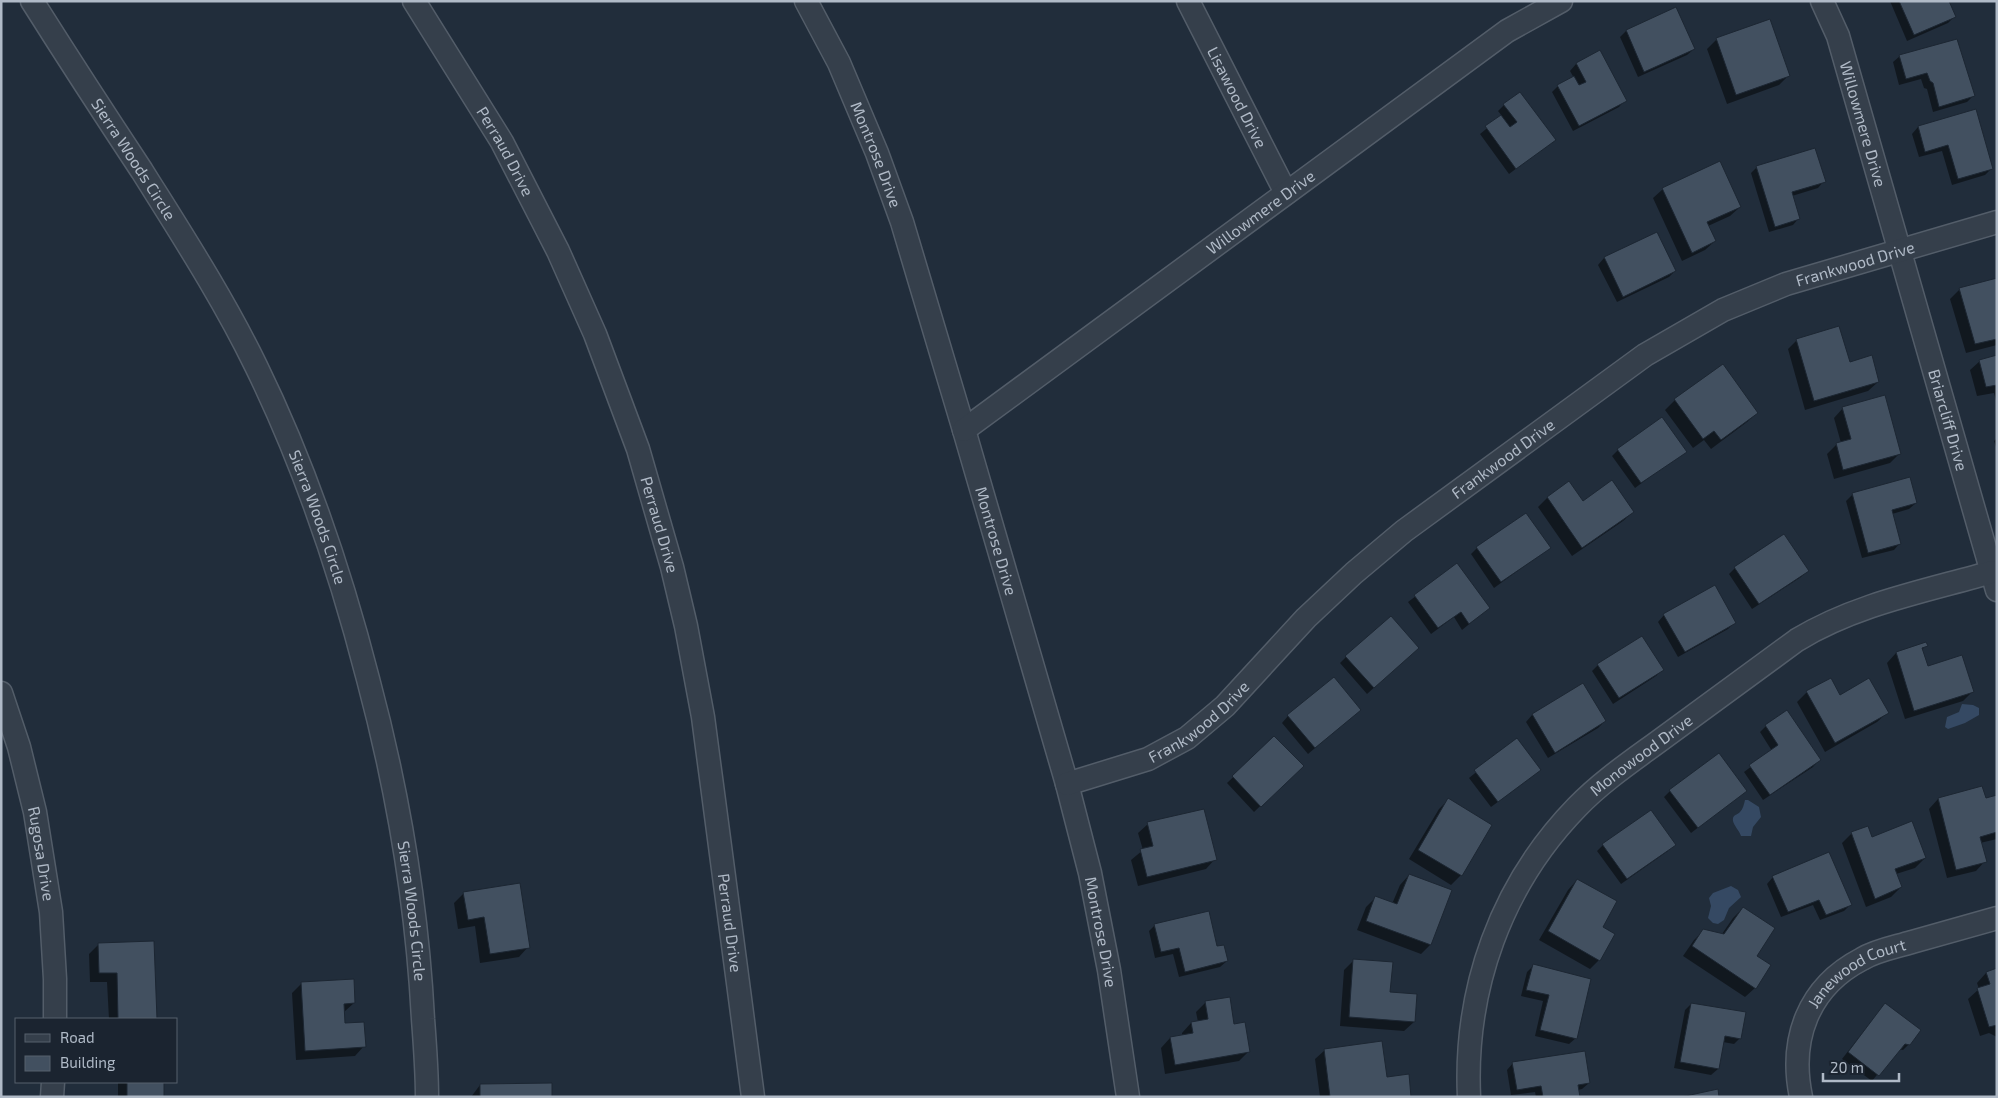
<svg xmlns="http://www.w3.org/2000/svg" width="1998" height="1098" font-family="'Exo 2',sans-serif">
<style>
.water{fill:#354963}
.shadow{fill:#0007}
.building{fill:#425060;stroke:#1c2632}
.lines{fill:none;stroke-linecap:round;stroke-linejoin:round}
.street-casing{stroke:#535d69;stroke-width:25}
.street{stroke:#353f4b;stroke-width:22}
.labels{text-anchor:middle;stroke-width:4;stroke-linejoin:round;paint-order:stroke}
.street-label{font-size:16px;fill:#b0bac7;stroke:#1b2430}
</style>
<rect width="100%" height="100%" fill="#212d3b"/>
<path class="water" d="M1962,704L1973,705L1979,708V715L1965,723L1948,729L1945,727L1947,717L1959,712Z
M1745,800H1748L1759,807L1761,817L1753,827L1751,836H1741C1739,830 1734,826 1733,821C1732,815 1737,815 1740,812C1743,809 1744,804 1745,800Z
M1731,886L1738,890L1741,897L1729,908L1724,920L1718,924L1713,923L1708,918L1711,906L1709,898L1713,893Z"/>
<path class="shadow" d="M1890,1H1945L1954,17L1948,23L1907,41Z
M1626,31L1694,49L1687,55L1638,77L1620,37Z
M1717,39L1788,76L1779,85L1727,104L1707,49Z
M1599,52L1625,100L1619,107L1573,131L1552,92L1558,86L1574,78L1570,71L1576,64Z
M1900,56L1973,96L1967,102L1933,112L1927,89L1924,88L1921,79L1899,85L1893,62Z
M1504,105L1554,140L1509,174L1480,134L1502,116L1498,111Z
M1975,111L1992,168L1985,175L1952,185L1942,151L1919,157L1912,134L1918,127Z
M1757,167L1824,181L1818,188L1792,196L1799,218L1793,225L1769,232L1751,173Z
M1663,189L1740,207L1730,216L1708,226L1715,241L1705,250L1682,261L1653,198Z
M1657,233L1675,271L1669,277L1617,302L1598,265L1604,258Z
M1997,279V345L1966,353L1950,299L1960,289Z
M1797,340L1849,363L1878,382L1868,391L1805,410L1788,349Z
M1997,357V404L1994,393L1977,396L1970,370L1980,361Z
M1723,366L1757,413L1747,422L1711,449L1704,440L1693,448L1665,410L1675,400Z
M1843,408L1900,453L1890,463L1834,479L1827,454L1836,445L1841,443L1834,418Z
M1997,438V450L1994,441Z
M1618,450L1685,451L1635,488L1612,456Z
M1853,494L1916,503L1909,509L1892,514L1900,543L1894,550L1862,558L1846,501Z
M1547,498L1582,503L1633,512L1623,521L1572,556L1538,507Z
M1477,548H1549L1494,588L1471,554Z
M1457,565L1489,608L1462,630L1454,617L1431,634L1408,602Z
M1735,568L1807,571L1801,577L1752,609L1729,574Z
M1664,615L1734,623L1728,629L1678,657L1658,622Z
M1926,645L1922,650L1927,667L1973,691L1963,701L1905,719L1887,663L1896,653Z
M1411,654L1367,694L1340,663L1346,657Z
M1598,665L1662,670L1656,676L1613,704L1592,671Z
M1583,685L1605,721L1598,728L1548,758L1526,722L1532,715Z
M1807,692L1839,696L1887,713L1877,722L1825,752L1797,702Z
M1288,716H1353L1308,754L1282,723Z
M1766,726L1819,760L1813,767L1763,800L1744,772L1772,751L1760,732Z
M1274,738L1302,766L1254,812L1227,783Z
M1516,740L1533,776L1491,807L1469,778Z
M1981,788L1986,799L1997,796V839L1980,843L1985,861L1976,871L1947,878L1929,809L1938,799Z
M1670,791H1746L1691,833L1664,797Z
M1448,800L1461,875L1451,885L1409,859L1439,809Z
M1148,824L1215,859L1206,869L1138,886L1131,860L1143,850L1138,833Z
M1852,833L1872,838L1925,858L1915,868L1896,874L1901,887L1891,897L1866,907L1842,843Z
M1603,845L1668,851L1621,884L1597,851Z
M1409,875L1430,945L1421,954L1357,930L1366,907L1376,897L1392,904L1400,885Z
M1773,877L1851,904L1844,911L1820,920L1813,905L1781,917L1767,884Z
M1577,880L1601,927L1599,960L1590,969L1539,940L1568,890Z
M464,893L528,947L519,957L480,963L475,926L458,929L454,903Z
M1743,908L1755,956V988L1745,997L1683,956L1694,940L1704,930L1722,934L1733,918Z
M1155,925L1227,961L1220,967L1179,977L1173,954L1155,958L1149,931Z
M153,942L156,1019H109L107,982H90L89,954L99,944Z
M1354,960L1389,993L1414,1022L1404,1031L1340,1026L1344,970Z
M1533,966L1576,1038L1569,1044L1535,1036L1543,1001L1521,996L1527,972Z
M1997,970V1037L1989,1033L1980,1036L1968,999L1979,989L1977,983L1986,973Z
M302,983L354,1003L344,1012V1025L364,1046L355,1056L296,1060L292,993Z
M1206,1002L1233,1025L1249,1051L1239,1061L1165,1074L1161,1048L1170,1038L1182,1036V1033L1191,1023L1198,1022L1196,1012Z
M1691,1004L1740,1038L1734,1044L1723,1042L1718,1069L1711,1075L1674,1068L1685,1010Z
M1885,1004L1909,1044L1903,1050L1898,1049L1872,1081L1842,1059Z
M1325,1050L1386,1079L1410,1097H1320L1315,1059Z
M1513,1063L1589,1083L1582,1089L1578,1090L1579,1097H1536L1535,1092L1511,1095L1507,1070Z
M118,1082H163V1097H118Z
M480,1085L551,1097H471Z"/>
<path class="building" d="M1899,1H1949L1956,17L1914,35Z
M1676,7L1695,49L1644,72L1626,30Z
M1770,19L1790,76L1736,95L1716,38Z
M1957,39L1975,96L1939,107L1933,83L1930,81L1927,73L1906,79L1899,55Z
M1600,50L1627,101L1579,126L1557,85L1574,76L1579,85L1586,82L1576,63Z
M1520,92L1556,140L1516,169L1485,126L1501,115L1510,127L1517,122L1503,104Z
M1976,109L1993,169L1958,179L1948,145L1925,152L1918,126Z
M1815,148L1826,182L1792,192L1800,219L1775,227L1756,166Z
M1720,161L1741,207L1707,222L1716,241L1692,253L1662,188Z
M1657,232L1676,271L1623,297L1604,257Z
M1997,278V339L1975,344L1959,288Z
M1839,326L1850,362L1872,355L1879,382L1814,401L1796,339Z
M1997,355V385L1986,387L1979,360Z
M1723,364L1758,413L1721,440L1714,431L1703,439L1674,399Z
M1885,395L1901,454L1843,470L1836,443L1851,439L1842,407Z
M1662,417L1687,452L1641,483L1617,449Z
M1910,477L1917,503L1892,510L1901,544L1868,553L1852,493Z
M1612,480L1634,512L1582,548L1547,497L1569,481L1583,501Z
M1526,513L1551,548L1501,582L1476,547Z
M1784,534L1809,571L1759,604L1734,567Z
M1457,563L1490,608L1469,624L1461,612L1438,628L1414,595Z
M1715,585L1736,623L1685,652L1663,614Z
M1391,616L1419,648L1374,688L1345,656Z
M1642,636L1664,670L1619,698L1597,664Z
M1926,642L1928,646L1922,648L1928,666L1962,655L1974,692L1914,711L1896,652Z
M1334,677L1361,710L1315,748L1287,715Z
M1831,678L1840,695L1869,678L1889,713L1835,743L1806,691Z
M1583,683L1606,721L1555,753L1532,714Z
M1787,710L1821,760L1770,795L1749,765L1778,745L1765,725Z
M1274,736L1304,766L1261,807L1232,776Z
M1517,738L1541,770L1498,802L1474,770Z
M1719,753L1747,791L1698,828L1669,790Z
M1982,786L1986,798L1997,795V832L1980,837L1987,862L1956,870L1938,798Z
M1448,798L1492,825L1462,876L1418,850Z
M1204,809L1217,860L1147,877L1140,849L1153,846L1147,822Z
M1651,810L1676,845L1627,879L1602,844Z
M1912,821L1926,858L1895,869L1902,887L1875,899L1851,832L1868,826L1872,837Z
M1829,852L1852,905L1826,915L1819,900L1788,912L1772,876Z
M1409,874L1452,890L1431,945L1366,921L1375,896L1397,904Z
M1577,879L1617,901L1603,927L1615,934L1600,961L1548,931Z
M520,883L530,948L490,954L484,917L468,920L463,892Z
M1743,907L1775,928L1757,956L1771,965L1756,989L1692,946L1703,929L1724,934Z
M1209,911L1217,946L1224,945L1228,961L1185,972L1179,948L1161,952L1154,924Z
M154,941L157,1019H118L117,973H99L98,943Z
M1353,959L1393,962L1390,992L1417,994L1415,1022L1349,1017Z
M1533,964L1591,979L1577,1039L1540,1030L1549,995L1526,990Z
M1997,968V1025L1989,1027L1977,988L1990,984L1986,972Z
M354,979L355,1003L344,1004L345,1023L364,1022L366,1047L305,1051L301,982Z
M1230,997L1234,1024L1245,1022L1250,1052L1175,1065L1170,1037L1193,1033L1191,1022L1208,1019L1205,1001Z
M1691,1003L1746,1012L1741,1039L1725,1036L1719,1069L1680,1062Z
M1885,1003L1921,1030L1910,1045L1905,1044L1879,1076L1848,1052Z
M1382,1041L1387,1077L1409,1074L1411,1097H1330L1324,1049Z
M1585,1051L1590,1083L1578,1085L1580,1097H1543L1541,1086L1517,1090L1512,1062Z
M127,1082H164V1097H127Z
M552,1083V1097H480V1084Z
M1718,1089L1719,1097H1681Z"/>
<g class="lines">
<defs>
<g id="street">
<path id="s1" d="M32,1C68,58 105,115 142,171C182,235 223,298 256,366C306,468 340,570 368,679C398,791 417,904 423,1019C425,1045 427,1071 427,1097"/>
<path id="s2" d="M414,1L502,142L558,251L595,334L638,449L672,567L686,626L703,717L753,1097"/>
<path id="s3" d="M806,1L839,63L877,153L902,222L964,430L1067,784L1090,873L1109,970L1128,1097"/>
<path id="s4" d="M1188,1L1286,193"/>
<path id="s5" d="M1822,1L1838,36L1997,590"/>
<path id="s6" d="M964,430L1507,31L1561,1"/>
<path id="s7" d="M1,693L19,747L35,812L51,912L55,979V1019"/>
<path id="s8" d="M1067,784L1148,759L1187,738L1225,706L1306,618L1354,573L1404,531L1645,355L1723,310L1786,284L1997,222"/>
<path d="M52,1097L53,1082"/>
<path id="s9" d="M1469,1097C1464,989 1501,885 1577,807C1603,780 1635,759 1666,736C1709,704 1753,672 1797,640C1856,604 1926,591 1992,572"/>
<path id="s10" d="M1801,1097C1789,1039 1808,987 1862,959C1877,950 1896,947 1912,942C1941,934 1969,926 1997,918"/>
</g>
</defs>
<use href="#street" class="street-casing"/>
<use href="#street" class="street"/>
</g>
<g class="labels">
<g class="street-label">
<text dy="6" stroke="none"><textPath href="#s4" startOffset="108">Lisawood Drive</textPath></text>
<text dy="6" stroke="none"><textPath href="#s5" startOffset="130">Willowmere Drive</textPath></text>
<text dy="6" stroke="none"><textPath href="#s2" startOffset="176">Perraud Drive</textPath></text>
<text dy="6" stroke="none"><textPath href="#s3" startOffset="169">Montrose Drive</textPath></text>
<text dy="6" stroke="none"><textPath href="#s1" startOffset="188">Sierra Woods Circle</textPath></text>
<text dy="6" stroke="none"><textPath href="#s6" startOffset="368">Willowmere Drive</textPath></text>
<text dy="6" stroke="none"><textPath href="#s8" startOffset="958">Frankwood Drive</textPath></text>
<text dy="6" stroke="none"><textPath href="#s5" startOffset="438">Briarcliff Drive</textPath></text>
<text dy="6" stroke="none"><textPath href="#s8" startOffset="552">Frankwood Drive</textPath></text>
<text dy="6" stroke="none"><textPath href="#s1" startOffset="592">Sierra Woods Circle</textPath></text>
<text dy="6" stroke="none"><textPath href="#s2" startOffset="581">Perraud Drive</textPath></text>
<text dy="6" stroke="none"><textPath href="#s3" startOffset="574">Montrose Drive</textPath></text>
<text dy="6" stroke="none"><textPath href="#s8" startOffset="148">Frankwood Drive</textPath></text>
<text dy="6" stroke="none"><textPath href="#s9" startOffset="401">Monowood Drive</textPath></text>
<text dy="6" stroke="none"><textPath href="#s7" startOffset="166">Rugosa Drive</textPath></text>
<text dy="6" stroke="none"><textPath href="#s1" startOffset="998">Sierra Woods Circle</textPath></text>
<text dy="6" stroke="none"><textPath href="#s2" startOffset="986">Perraud Drive</textPath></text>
<text dy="6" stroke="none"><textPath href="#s3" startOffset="979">Montrose Drive</textPath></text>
<text dy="6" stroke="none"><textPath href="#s10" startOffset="151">Janewood Court</textPath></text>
</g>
</g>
<rect width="1998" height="1098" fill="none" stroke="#b0bac7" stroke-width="5"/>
<rect x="15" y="1018" width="162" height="65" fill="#1b2430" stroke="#57606c"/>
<rect x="25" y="1034" width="25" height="8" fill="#353f4b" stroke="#57606c"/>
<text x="60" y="1043" font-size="15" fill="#b0bac7">Road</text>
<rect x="25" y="1056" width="25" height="15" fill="#425060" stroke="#57606c"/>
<text x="60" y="1068" font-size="15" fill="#b0bac7">Building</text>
<path d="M1823 1073v8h76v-8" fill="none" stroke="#b0bac7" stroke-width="2.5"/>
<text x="1830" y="1073" font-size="15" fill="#b0bac7" stroke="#1b2430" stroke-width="4" paint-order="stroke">20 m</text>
</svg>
